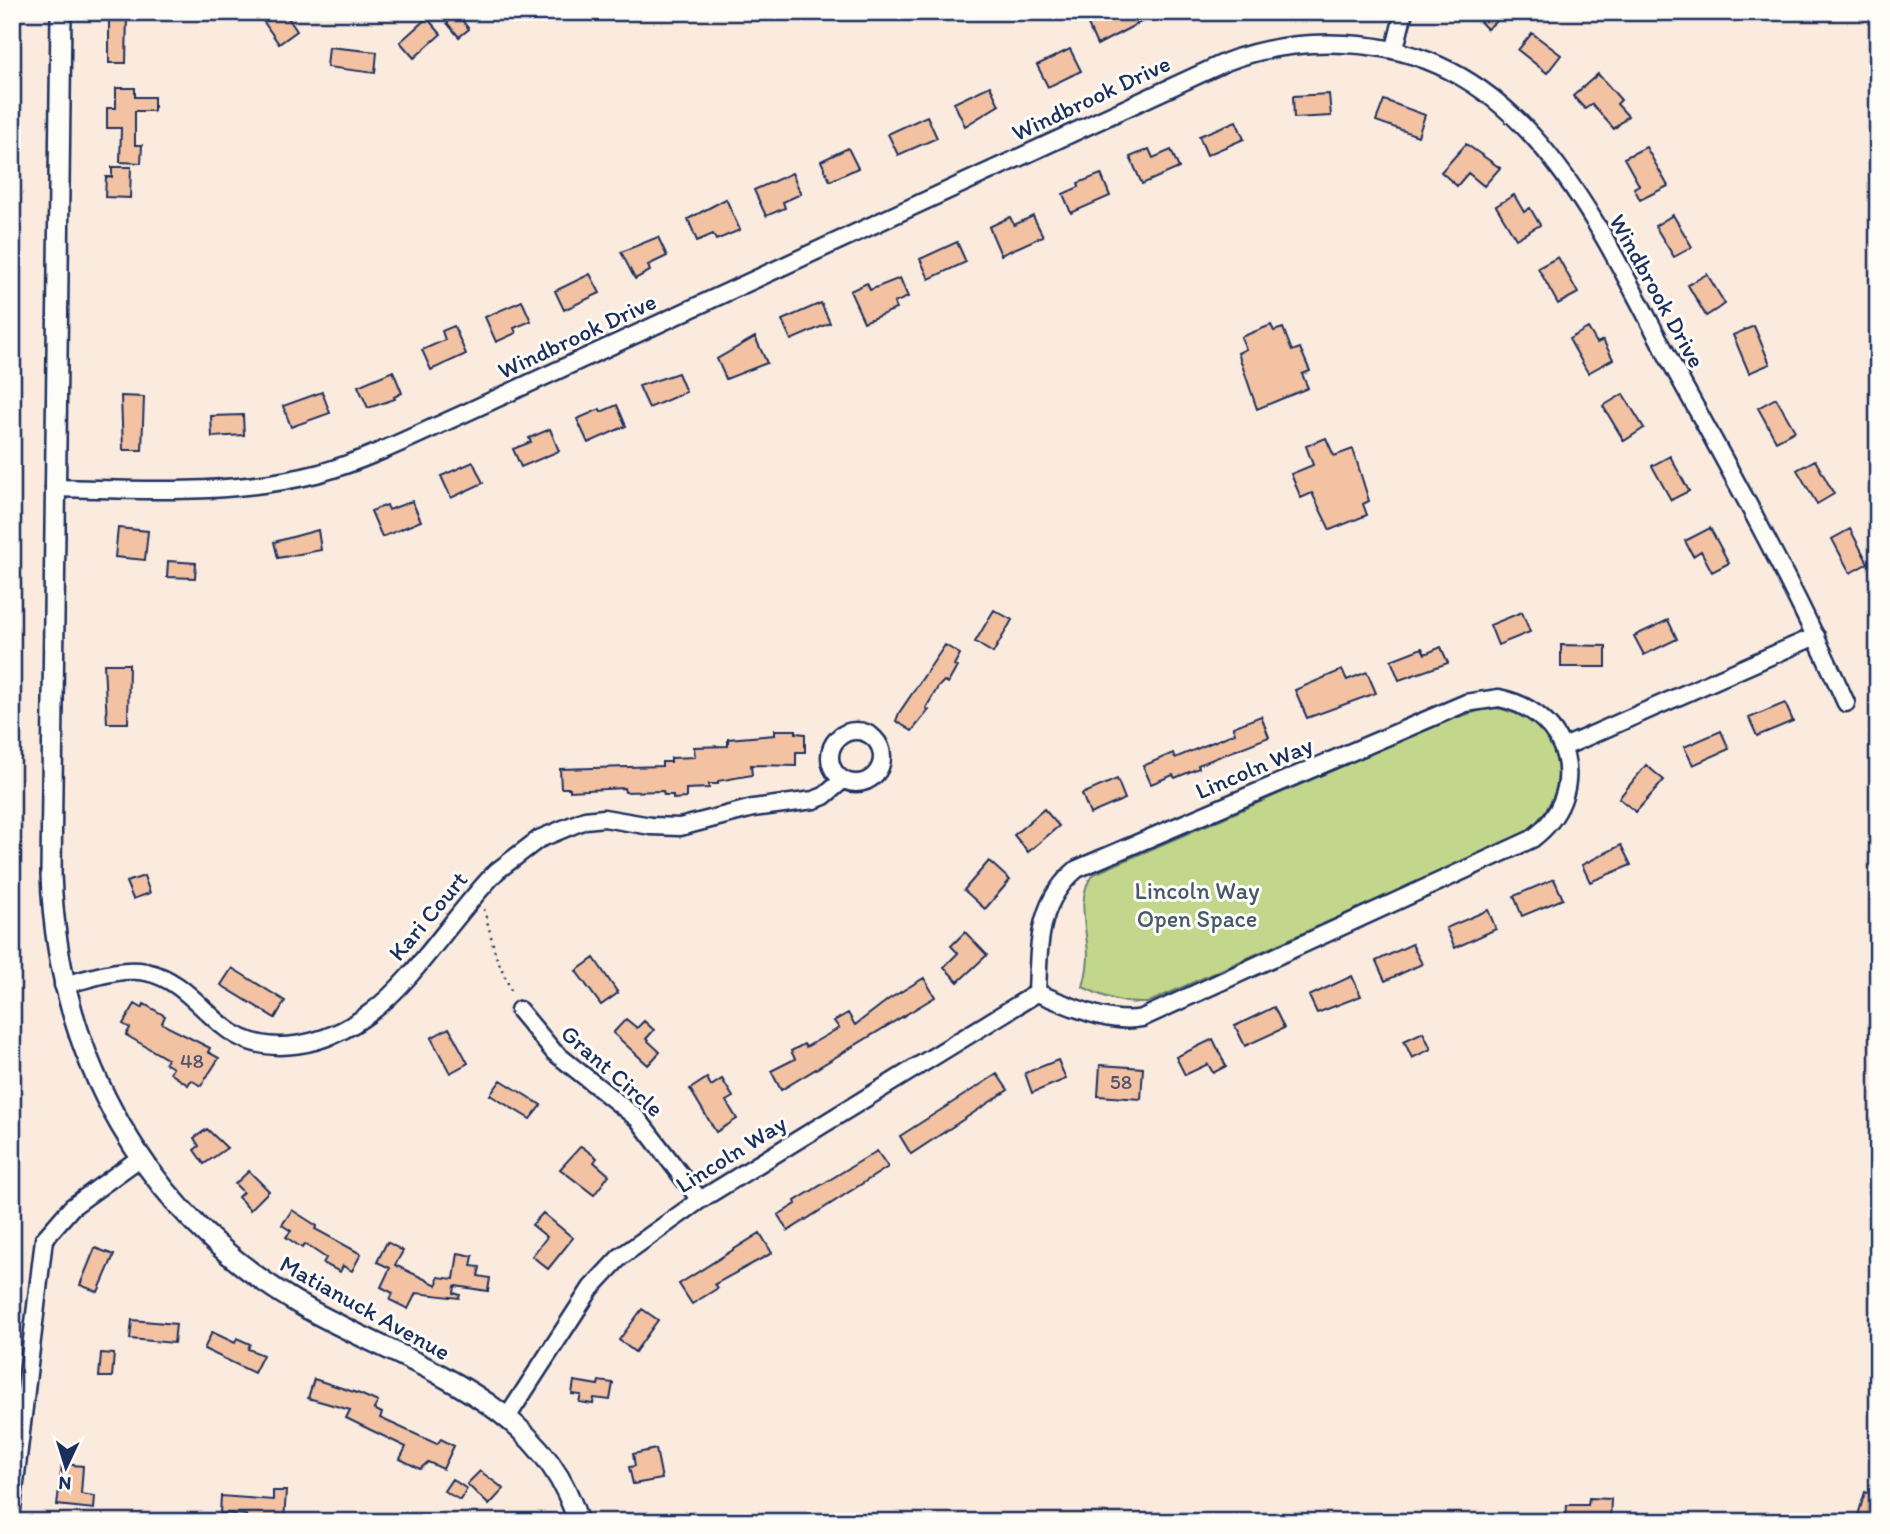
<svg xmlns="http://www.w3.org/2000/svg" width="1890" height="1534" font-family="Itim,sans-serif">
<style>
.green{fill:#c2d68c;stroke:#6e8275;stroke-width:2}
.building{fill:#f2c2a2;stroke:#1b2f5e;stroke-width:2}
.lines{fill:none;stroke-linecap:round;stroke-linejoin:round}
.minor-casing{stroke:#1b2f5e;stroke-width:21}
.tertiary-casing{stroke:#1b2f5e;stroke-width:24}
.path{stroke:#1b2f5e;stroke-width:2.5;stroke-dasharray:2 5;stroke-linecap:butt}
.minor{stroke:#fdfcf7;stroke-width:16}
.tertiary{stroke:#fdfcf7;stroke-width:19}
.labels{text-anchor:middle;stroke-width:6;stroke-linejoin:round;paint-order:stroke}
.number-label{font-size:21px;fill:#51546f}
.street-label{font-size:24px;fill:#1b2f5e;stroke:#fdfcf7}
.park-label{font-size:24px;fill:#45596a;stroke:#fdfcf7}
</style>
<rect width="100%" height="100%" fill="#faebde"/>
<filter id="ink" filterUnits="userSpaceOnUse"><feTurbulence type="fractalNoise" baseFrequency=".0143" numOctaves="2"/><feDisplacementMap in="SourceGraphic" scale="14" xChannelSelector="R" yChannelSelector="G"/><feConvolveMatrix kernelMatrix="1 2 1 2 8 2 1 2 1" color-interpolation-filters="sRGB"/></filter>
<g filter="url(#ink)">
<path class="green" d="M1491,707C1564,717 1582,793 1521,835L1147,1003C1124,1004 1105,998 1083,987C1086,976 1088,965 1088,954C1087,931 1075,893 1094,874L1449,720Z"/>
<path class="building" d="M257,12H284L297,31L279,44Z
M1106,12H1160L1097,45L1088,25L1107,16Z
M1471,12H1507L1487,29Z
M109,14H127L126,63H109Z
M457,14L469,29L459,37L447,23Z
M427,18L441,34L414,58L400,42Z
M1532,33L1561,55L1547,73L1518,50Z
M329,47L377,52L375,73L327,67Z
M1070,49L1081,71L1048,87L1037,65Z
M1598,74L1621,100L1617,104L1628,116L1614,129L1592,104L1585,109L1573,96Z
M990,86L999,105L965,126L954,103Z
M116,88H135V97H154V111H135V145H142L141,163L120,162L121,128H107V108H116Z
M1329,94L1331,116L1294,118L1293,96Z
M1384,100L1425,115L1418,136L1376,121Z
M927,116L937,138L898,155L888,134Z
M1236,121L1244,139L1207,155L1199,136Z
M1466,144L1500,168L1484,186L1468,173L1457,186L1441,172Z
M1646,147L1668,186L1640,200L1634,188L1639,185L1624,158Z
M848,148L858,168L830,181L821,161Z
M1149,149L1153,158L1171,150L1179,168L1142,184L1130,157Z
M112,167H131L130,198L105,197L106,177H112Z
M792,173L801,194L783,202L785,208L766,216L754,190Z
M1101,174L1110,196L1071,213L1063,194L1079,187L1078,183Z
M1514,195L1524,212L1530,208L1540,225L1516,239L1496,206Z
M726,199L740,230L716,240L713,234L697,241L688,219Z
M1673,215L1692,247L1674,257L1655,226Z
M1033,216L1043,236L1001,255L989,227L1010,217L1014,225Z
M658,237L667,256L648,265L650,271L635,279L621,252Z
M957,242L966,262L929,279L920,259Z
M1558,257L1578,293L1558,304L1538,268Z
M590,274L600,293L564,310L555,291Z
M1707,274L1725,304L1706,316L1688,285Z
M900,278L908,297L894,303L896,309L864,322L850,291L867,283L870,290Z
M522,301L531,321L514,328L516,333L496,342L485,317Z
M821,303L830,323L791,340L782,320Z
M1271,325L1274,331L1283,328L1292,351L1300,348L1310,371L1302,374L1308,388L1257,409L1238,353L1246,349L1241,337Z
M454,326L466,354L431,370L422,350L445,340L442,331Z
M1754,326L1770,364L1749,373L1733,335Z
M1588,328L1597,343L1603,340L1613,359L1588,373L1569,339Z
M755,337L767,363L726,379L717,359Z
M393,371L402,393L394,397L395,399L368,408L358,386Z
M678,373L686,392L649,408L639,386Z
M322,392L330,413L291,427L283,406Z
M1623,394L1644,428L1624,441L1603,406Z
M121,396L144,397L142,450H123Z
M1776,398L1795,431L1776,441L1758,408Z
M617,405L626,426L588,443L577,419L600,409L601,412Z
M243,415L244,435L212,437L211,416Z
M550,429L559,451L521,467L513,449L531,442L529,438Z
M1326,438L1334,456L1353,449L1369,501L1363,504L1367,515L1330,530L1312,493L1301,498L1291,474L1313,465L1306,446Z
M1670,456L1689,491L1671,500L1652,466Z
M1815,460L1834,494L1817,504L1797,470Z
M473,462L483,483L451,498L441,476Z
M412,501L421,521L382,537L371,511L387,505L389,510Z
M118,528L148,531L145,560L115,557Z
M1710,528L1729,563L1712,572L1701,551L1693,556L1685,541Z
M1850,529L1868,563L1850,573L1832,539Z
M318,530L321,550L278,558L274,542Z
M168,561L196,563L195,578L167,577Z
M994,610L1012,620L993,653L975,642Z
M1522,612L1530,632L1498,645L1490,625Z
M1668,620L1677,639L1644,655L1634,636Z
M945,645L960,654L954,665L957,667L948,683L944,681L938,687L926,708L929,710L912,731L896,721L899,713Z
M1561,645L1606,646V667H1561Z
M1441,647L1448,663L1399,680L1391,660L1422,648L1425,654Z
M104,664H129L128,723H107Z
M1342,670L1347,680L1367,672L1376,693L1307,718L1295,690Z
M1785,703L1793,721L1757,736L1749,718Z
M1261,716L1269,737L1198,765L1199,768L1175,778L1173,775L1151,784L1143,766L1173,753L1175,758L1235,733L1233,727Z
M775,730H796V733L805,734V752H796V766L751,765L752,775L718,781V784H709V788L686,789V798L673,799V795H664L663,791L625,792L624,788L570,791V788H561L560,769L662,766V762H671V758L695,757L694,747L728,746V739L775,735Z
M1721,731L1729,749L1693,765L1684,747Z
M1646,765L1664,780L1636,812L1619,798Z
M1117,779L1125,799L1090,814L1082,794Z
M1044,809L1059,826L1028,852L1014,835Z
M1621,845L1631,865L1590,882L1582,865Z
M989,861L1010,880L985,909L964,890Z
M144,876L150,893L133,899L126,882Z
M1554,879L1563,899L1522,916L1514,896Z
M1488,910L1496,929L1455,948L1446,928Z
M965,932L987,955L958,982L944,967L958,953L951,946Z
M1412,944L1422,964L1385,981L1376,961Z
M594,958L618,993L601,1005L576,971Z
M232,968L285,1001L275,1018L221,985Z
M1352,976L1361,996L1317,1013L1309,996Z
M924,978L935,997L781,1090L771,1071L795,1059L791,1051L804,1044L806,1047L839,1028L834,1021L848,1013L855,1025L889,999Z
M135,1004L142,1008L144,1004L165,1016L162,1023L168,1027L210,1048L208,1052L219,1058L201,1086L191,1080L188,1085L170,1073L173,1068L165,1063L167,1059L126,1035L130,1028L123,1024Z
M1274,1007L1284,1028L1245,1046L1235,1026Z
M626,1019L637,1028L644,1021L654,1030L646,1039L660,1052L648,1065L613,1033Z
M449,1028L468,1063L450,1073L431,1038Z
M1423,1032L1431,1049L1412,1058L1404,1041Z
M1213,1039L1226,1066L1213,1073L1208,1064L1185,1075L1176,1057Z
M1058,1060L1066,1079L1032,1093L1025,1073Z
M1100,1065L1143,1068L1141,1099L1098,1096Z
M997,1074L1008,1090L911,1154L900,1136Z
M707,1078L711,1086L722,1079L733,1097L726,1101L737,1119L716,1132L690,1089Z
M501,1080L541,1105L530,1119L490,1095Z
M207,1129L227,1148L204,1164L194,1150L199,1146L194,1138Z
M581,1146L597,1158L594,1162L609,1175L594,1195L560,1169Z
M877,1151L888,1167L788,1231L778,1215L796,1204L795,1201Z
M249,1171L269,1191L250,1210L238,1197L243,1192L235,1184Z
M292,1210L317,1226L315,1229L361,1254L352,1271L343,1266L340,1272L323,1263L326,1258L305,1244L302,1248L286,1237L291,1231L282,1225Z
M543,1213L573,1238L548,1269L532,1256L547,1237L532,1225Z
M760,1233L772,1253L715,1284L718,1288L692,1304L679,1284Z
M387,1242L403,1251L395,1265L437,1285L438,1277L454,1279L458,1253L473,1256L471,1266L480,1267L478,1276L490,1278L488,1291L455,1286L454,1293L460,1295L459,1298L416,1293L408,1309L390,1300L393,1293L381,1287L390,1268L377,1262Z
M95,1248L114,1255L98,1292L80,1285Z
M642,1309L658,1320L635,1352L619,1340Z
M132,1320L176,1324L174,1343L130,1339Z
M212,1332L235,1343L237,1338L250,1344L248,1349L263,1355L254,1373L204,1349Z
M101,1353L114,1354L112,1377H99Z
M314,1379L360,1394L378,1402L374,1409L382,1413L380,1418L437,1444L441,1439L454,1446L443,1469L428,1462L420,1469L400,1459L406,1447L346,1418L350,1410L308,1398Z
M574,1381L598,1385L599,1381L613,1383L610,1400L594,1398L593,1404L579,1402L581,1395L572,1394Z
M656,1449L662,1479L633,1484L629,1467L635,1466L633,1454Z
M62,1464L83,1466L81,1494L95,1496L94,1509L57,1505Z
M480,1471L504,1489L489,1505L467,1484Z
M452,1479L467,1489L460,1500L444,1491Z
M273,1491H286L284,1521L246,1520V1515L220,1513L221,1496L273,1500Z
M1865,1492L1878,1496V1522H1856Z
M1589,1498L1611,1499L1610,1522H1566L1567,1505H1588Z"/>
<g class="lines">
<defs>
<path id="minor" d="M1395,48L1404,12
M54,488C143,490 232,496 320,473C369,459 416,435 463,414L1226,62C1265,47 1303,42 1345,44C1533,51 1602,238 1680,379C1739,486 1797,592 1846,703
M1499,698C1572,713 1592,794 1532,839L1142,1018C1108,1025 1069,1005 1037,993C1039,946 1037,902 1077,869L1466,703Z
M830 757a26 26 0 1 1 52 0a26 26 0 1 1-52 0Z
M1564,747L1816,636
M63,985C90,979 118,967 146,972C180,979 198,1006 223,1026C266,1062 329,1044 370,1013C416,979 455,913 497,871L539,839L585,820L604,818L651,826L680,827L753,808L814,800L824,796L843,780
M519,1010L554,1052L638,1119L700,1200
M508,1416L591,1288L620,1257L700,1200L1037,993
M12,1508L44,1239L72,1207L141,1157"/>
<path id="tertiary" d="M61,12L51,874C57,1057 146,1218 308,1309C408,1365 543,1399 578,1522"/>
</defs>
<use href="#minor" class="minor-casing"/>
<use href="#tertiary" class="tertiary-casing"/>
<path class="path" d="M484,909L496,956L513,995"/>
<use href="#minor" class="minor"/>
<use href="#tertiary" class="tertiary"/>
</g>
</g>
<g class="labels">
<g class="number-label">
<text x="192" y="1068">48</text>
<text x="1121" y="1089">58</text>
</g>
<g class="street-label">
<text transform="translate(1091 98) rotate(-25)" y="8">Windbrook Drive</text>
<text transform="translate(1657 291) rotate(61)" y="8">Windbrook Drive</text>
<text transform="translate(577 336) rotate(-25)" y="8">Windbrook Drive</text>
<text transform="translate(1254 768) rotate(-23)" y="8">Lincoln Way</text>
<text transform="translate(428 916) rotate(-50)" y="8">Kari Court</text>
<text transform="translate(612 1071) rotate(41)" y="8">Grant Circle</text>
<text transform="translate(731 1154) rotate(-32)" y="8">Lincoln Way</text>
<text transform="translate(365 1308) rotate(29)" y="8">Matianuck Avenue</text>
</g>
<g class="park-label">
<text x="1197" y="899">Lincoln Way<tspan x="1197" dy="28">Open Space</tspan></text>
</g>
</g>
<rect width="1890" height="1534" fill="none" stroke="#fdfcf7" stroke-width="42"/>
<rect x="21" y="21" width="1848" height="1492" fill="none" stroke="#1b2f5e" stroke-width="2.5" filter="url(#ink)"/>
<g transform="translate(66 1467) rotate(184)" stroke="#fdfcf7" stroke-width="5" paint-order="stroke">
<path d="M0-5L12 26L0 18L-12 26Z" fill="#1b2f5e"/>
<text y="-10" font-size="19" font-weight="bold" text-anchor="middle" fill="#1b2f5e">N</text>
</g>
</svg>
